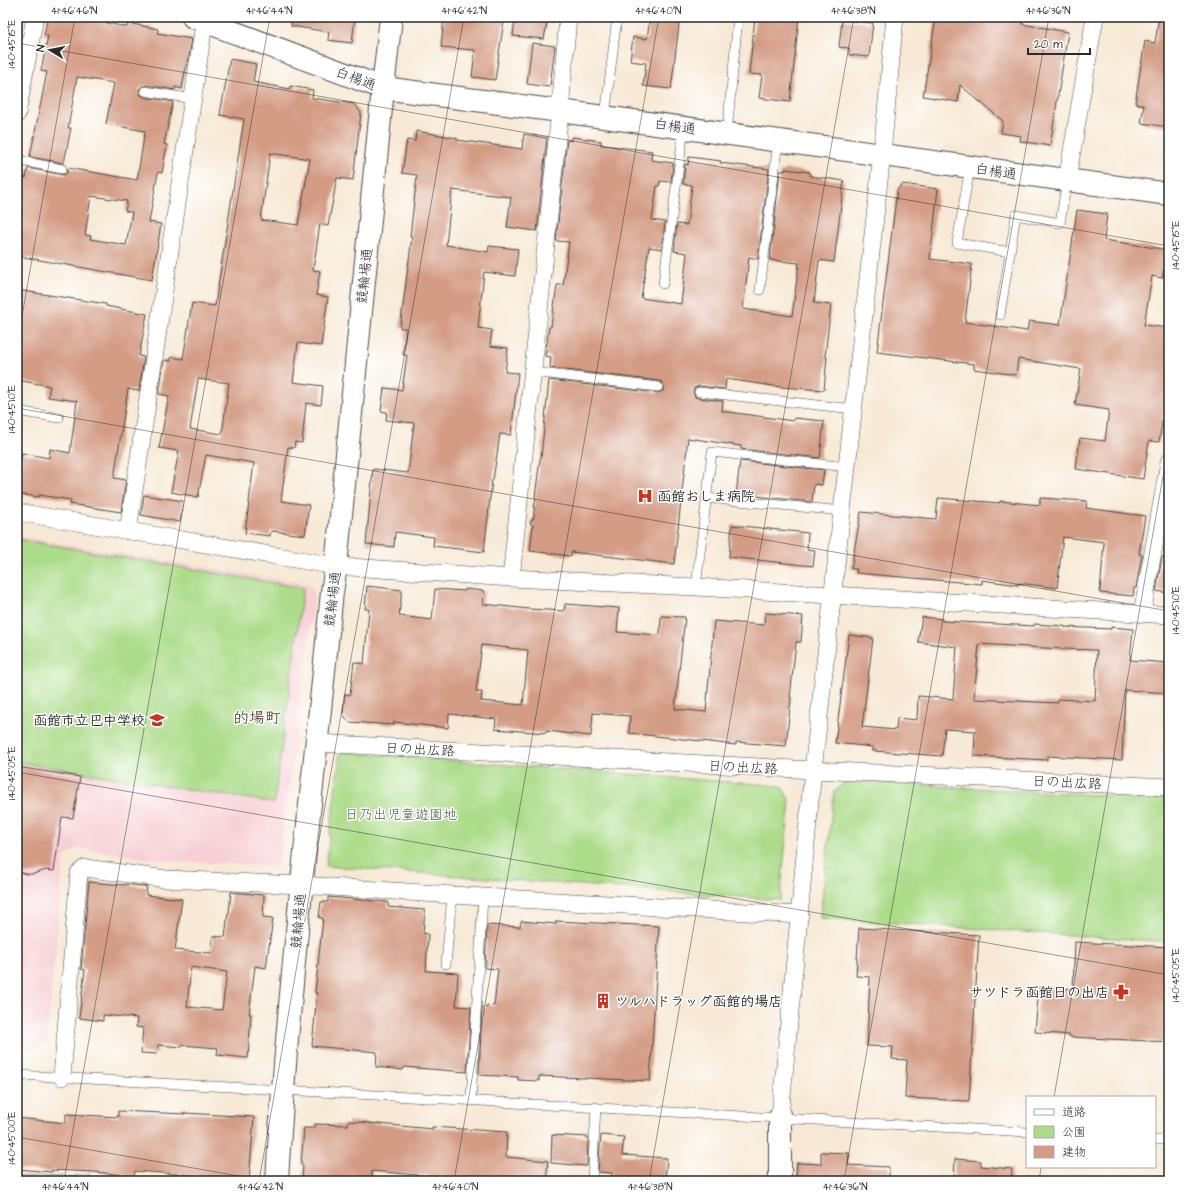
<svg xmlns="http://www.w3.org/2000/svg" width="1186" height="1198" font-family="'Architects Daughter','Klee One',sans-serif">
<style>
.built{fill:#f7cfd4}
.green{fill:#acdb89;stroke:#6c835a}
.building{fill:#d49c85;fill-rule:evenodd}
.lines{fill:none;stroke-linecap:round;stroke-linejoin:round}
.service-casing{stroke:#4a4845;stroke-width:10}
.minor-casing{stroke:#4a4845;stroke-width:18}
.tertiary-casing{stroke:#4a4845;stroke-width:24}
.service{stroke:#fff;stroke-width:9}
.minor{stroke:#fff;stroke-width:17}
.tertiary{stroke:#fff;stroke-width:22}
.ticks{fill:none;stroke:#2b2b2b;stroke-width:1;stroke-opacity:0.45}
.labels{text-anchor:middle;stroke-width:3;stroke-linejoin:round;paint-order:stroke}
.street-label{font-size:14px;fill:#2b2b2b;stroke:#fff}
.poi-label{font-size:14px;font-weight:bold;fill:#2b2b2b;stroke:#fff;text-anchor:start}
.park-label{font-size:14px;fill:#526047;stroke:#fff}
.quarter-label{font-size:16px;font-weight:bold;fill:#66534a;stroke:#fff}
.neatline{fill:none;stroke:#2b2b2b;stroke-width:1.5}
.ticks-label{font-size:10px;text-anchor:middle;fill:#2b2b2b}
</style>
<rect width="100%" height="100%" fill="#fff"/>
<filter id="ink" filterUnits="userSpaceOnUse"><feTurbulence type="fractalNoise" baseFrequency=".025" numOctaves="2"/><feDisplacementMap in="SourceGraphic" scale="8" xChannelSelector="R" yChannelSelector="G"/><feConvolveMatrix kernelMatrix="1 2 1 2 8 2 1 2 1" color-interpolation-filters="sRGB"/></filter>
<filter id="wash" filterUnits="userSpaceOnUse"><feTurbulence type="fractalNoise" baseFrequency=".012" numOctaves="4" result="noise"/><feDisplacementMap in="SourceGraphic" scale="16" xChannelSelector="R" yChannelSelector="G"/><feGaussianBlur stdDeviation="0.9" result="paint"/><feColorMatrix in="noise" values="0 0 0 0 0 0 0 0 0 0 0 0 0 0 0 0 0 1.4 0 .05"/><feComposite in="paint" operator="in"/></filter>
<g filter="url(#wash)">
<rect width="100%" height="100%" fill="#f7e9d6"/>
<path class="built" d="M17,536L308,584L315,593L279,861L274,866L167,861L79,848L64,857L47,1041L37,1049L17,1047Z"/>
<path class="green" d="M17,539L303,588L274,803L17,762Z
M340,752L781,786L790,801L780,900L326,866Z
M845,781L1169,799V942L820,918L834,792Z"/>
<g id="blocks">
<path class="building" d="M48,17H76L127,27L128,23L158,29L157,33L192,39L188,62L187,61L182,89L175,87V90L146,85L141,87L139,90L141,95L144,97L173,102L164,144L167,145L162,173L158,172L149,222L161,224L152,280L17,256V238L22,208L17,207V176L26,178L28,168L64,175L67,173L68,168L137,180L145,131L106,124L114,83L77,77L68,128H71L64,163L30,157L47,72L41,71L48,36L44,35ZM91,196L127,201L125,211L132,212L126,245L90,239L91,236L85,235Z
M292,17H355L352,43L328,40L329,32L291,26Z
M444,17H475L504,20L495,80L472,77L475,50L441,47Z
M515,17H548L544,39L513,36Z
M650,17H680L671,89L643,86L646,63L630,61L633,37L647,39Z
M755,17H799L790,102L759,98L762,75L749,74Z
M936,17H1023L1022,24L1068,32L1050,146L1020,141L1021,136L1001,133L1003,121L960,85L958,102L923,96Z
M1159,17H1169V127L1141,123L1144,105L1135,103L1145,41L1155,43Z
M842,20L873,23L869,57L849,55V48L839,47Z
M532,43L555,46L550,87L527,84Z
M230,59L256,64L253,82L290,89V86L313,90L312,98L354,104L361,113L353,180L337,178L328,226L320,224L313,270L320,271L316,295L328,297L321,346L298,343L293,382L323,386L321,405L306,403L302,443L295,442L294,448L288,447L281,501L309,505L305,535L271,531L270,536L245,533L254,463L206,455L198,497L171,492L179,451L159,448L169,396L159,394L164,360L171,361V357L183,359L192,303L215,306L244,119L220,115ZM270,153L310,159L298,225L261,220ZM198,379L229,383L222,434L190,429Z
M416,131L457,138V140L522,149L524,134L547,138L537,231L507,227L511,197L452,190L446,245L488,252L489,246L518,249L515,276L484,272L478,328L492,330L490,346L508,348L505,372L518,373L511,435L500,434L493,480H492L484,552L433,546L434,537L395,532L394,547L366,544L373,469L408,473L414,423L386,420L387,412L381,411L384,388L402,390L407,355H403L406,328H400L412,237H410L417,175L402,173L407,140L415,141Z
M571,137L601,141V145L652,151L651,160L673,163L671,182L660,181L659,186H657L652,220L665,222L662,249L649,247L641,298L681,304L687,253L674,251L677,224L687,225L692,185L683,184L685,164L688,165L689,157L721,161L720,163L769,169L758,259L749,257L743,309L792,316L799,263L770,260L780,171H785V169L810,172V176L844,181L834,262L819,260L814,303L831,305L825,356L827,357L824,390L780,387L726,379L725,389L699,386L694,388L693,392L695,397L698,398L723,401L722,411L793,421L794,418L824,421L820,458L741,449V446L688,438L674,564L571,552V556L530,551L533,525L530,523L534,517V510L535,508L534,507L536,498L535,497L540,459L541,457L549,380L657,393L663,391L664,387L662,382L659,381L550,368L551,357L545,356L549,327H551L557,285H563L569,242L556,241L567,140L571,141Z
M902,184L938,189L930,259L972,264L965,322L1027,331L1029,321L1060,325L1077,210L1107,214L1104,240L1169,250V270L1164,269L1162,278L1152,276L1144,325L1169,328V380L1159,442L1149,441L1143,479L1076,469L1080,438L1105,441L1109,410L1075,405L1081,369L1018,359L1016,375L974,369V364L877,352L897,190Z
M17,290L106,304V306L147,314L139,356L144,357L139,391L128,389L114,478L126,480L121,512L70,504L71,500L39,495V497L17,494V486L22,453L49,458L50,449L70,453L77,401L48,397L50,386L17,380Z
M740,461L824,470L822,485L814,484L812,502L736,494Z
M144,495L183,501L180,522L141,515Z
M938,498L1000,503V501L1040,505V498L1087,501L1086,508L1145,516L1139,554L1142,555L1136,588H1134L1133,596L1100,593L1104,542L1063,537L1057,588L1018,583V585L982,580V584L856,573L857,569H851L861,512L936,519Z
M732,525L808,533L807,549L815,550L813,566L729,557Z
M1162,557L1169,558V593L1156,591Z
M367,586L402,590L399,616L432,620L435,589L465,591V589L484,591L483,604L529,609L564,611L565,604L619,608L617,632L660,635L661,616L685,617L675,709L706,712L714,621L764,625L765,613L803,616L801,642H796L790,697H791L786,746L736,742V745L629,733L630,716L593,713L591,736L547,731L546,733L495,729L496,719L449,714L448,728L394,722V725L349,722L343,714L345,694L350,695L354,662L364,664L369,609H365ZM482,645L528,650L523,705L481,701L482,692H476Z
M922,617L942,619V621L1034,626V624L1064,626V627L1111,629V627L1133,629L1130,660L1169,663V693L1125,690L1122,760L1047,756V760L974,756L975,731L945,729L942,756L873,751V747L835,743L849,635L873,638L862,727L896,730L897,718L917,720L918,696L953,699L957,647L918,642ZM979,644L1062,649L1097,650L1095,701L1058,699V703L974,699Z
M17,767L80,777L73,818L62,817L54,871L46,870L33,874H26L17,871Z
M89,882L125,885L126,884L147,887L146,895L182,899L175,950L211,953L213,936L225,937L228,913H229L231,892L264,895L263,917L273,918L266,968L255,966L249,1014H251L248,1058L217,1055L218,1048L182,1045V1047L158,1045L157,1054L141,1053L143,1028L136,1027L137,1018L103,1015V1021L79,1018L85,970L81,969ZM191,967L227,972L222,1010L187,1007Z
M328,897L388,902V907L425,910L423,933L428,934L426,971L458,973L456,1006L471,1007L467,1072L404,1067L403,1070L376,1067L377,1052L312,1046L317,993H315L323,918H319L321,902H328Z
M521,921L556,924V921L659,926L650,1081L539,1076V1081L518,1080V1077L479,1075L482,1007L487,1008V1005L494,1006L498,969L485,968L487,925L520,927Z
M859,928L979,935L969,1101L905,1098L907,1060L892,1059L893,1047L867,1046L870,977L856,976Z
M1075,942L1169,947V1042L1070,1037V1035L1035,1032L1039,987L1073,989Z
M118,1111L185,1114V1113L254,1117L249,1181H216L217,1177L135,1171L134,1176L95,1172L52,1170V1172L17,1169V1118L66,1123V1114L118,1117Z
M348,1121L432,1129V1127L507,1132L506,1157L548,1161L546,1181H429V1176L372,1171V1181H302L303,1165H301L304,1128H315V1124L348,1125Z
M552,1135L588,1137L587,1166L551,1163Z
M601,1135L624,1137L622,1155L667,1158L665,1181H611L612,1173L598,1172Z
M821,1152L849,1153L848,1165L889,1167V1181H796L797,1163L821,1164Z
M955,1159L981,1161V1166L1012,1169L1011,1181H954Z"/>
</g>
</g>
<g filter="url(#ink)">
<use href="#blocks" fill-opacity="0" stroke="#4a4845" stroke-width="1"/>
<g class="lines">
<defs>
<path id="service" d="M145,91L193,99
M605,117L617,17
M727,133L738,17
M17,160L62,169
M970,167L957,243L1010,252
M663,284L684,128
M760,290L778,141
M1000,315L1016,215L1060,223L1067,180
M532,372L658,387
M699,392L854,409
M17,411L59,418
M707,498L843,511
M696,587L712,452L848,467
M446,964L452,895
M17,1075L1027,1132
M471,1100L483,897
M1155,1140H1169
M24,1178L88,1181
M592,1181L596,1107"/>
<path id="minor" d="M17,114L35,17
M1067,180L1095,17
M17,512L336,566L511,578L696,587L1169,615
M128,531L205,17
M511,578L560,111L568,17
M1142,614L1169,462
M317,743L813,770L1169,787
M62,1077L79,873L85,868L166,879L301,885L483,897L800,915
M780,1117L813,770L882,154L895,17"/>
<path id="tertiary" d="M193,17L383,88L560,111L1169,194
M780,1117V1181
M277,1181C288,984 313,788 332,592L336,566L383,88L391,17"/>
</defs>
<use href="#service" class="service-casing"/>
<use href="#minor" class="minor-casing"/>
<use href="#tertiary" class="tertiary-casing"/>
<use href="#service" class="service"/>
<use href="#minor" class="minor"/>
<use href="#tertiary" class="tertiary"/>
</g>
</g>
<path class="ticks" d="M17,43L1169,246M17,344L75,17M17,408L1169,611M17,772L1169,975M1054,1097L1169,442M17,1137L267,1181M64,1181L270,17M259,1181L464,17M454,1181L659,17M649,1181L854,17M844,1181L1049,17M1039,1181L1041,1167"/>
<defs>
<symbol id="hospital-bare" viewBox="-9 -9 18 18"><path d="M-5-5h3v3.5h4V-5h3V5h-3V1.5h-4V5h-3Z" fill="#c8321e" stroke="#fff" stroke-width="2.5" paint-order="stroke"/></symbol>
<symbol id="school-bare" viewBox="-9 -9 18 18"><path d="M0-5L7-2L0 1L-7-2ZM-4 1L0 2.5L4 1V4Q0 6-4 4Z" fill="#c8321e" stroke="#fff" stroke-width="2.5" paint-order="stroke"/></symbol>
<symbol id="pharmacy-bare" viewBox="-9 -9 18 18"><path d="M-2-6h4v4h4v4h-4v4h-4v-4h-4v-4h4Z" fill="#c8321e" stroke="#fff" stroke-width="2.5" paint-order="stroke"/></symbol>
<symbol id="building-bare" viewBox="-9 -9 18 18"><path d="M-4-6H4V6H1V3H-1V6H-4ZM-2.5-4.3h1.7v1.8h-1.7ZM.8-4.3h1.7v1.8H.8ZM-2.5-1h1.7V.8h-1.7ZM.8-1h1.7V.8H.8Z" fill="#c8321e" stroke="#fff" stroke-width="2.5" paint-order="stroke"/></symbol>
</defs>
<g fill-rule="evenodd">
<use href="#hospital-bare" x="634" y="485" width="22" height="22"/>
<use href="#school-bare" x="146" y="709" width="22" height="22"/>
<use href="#pharmacy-bare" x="1110" y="981" width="22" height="22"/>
<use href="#building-bare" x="592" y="990" width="22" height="22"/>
</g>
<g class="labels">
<g class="street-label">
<text transform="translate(356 78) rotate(21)" y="5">白楊通</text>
<text transform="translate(675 126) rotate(8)" y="5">白楊通</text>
<text transform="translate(996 171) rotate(8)" y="5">白楊通</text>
<text transform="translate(364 276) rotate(-84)" y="5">競輪場通</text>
<text transform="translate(332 599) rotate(-83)" y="5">競輪場通</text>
<text transform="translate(420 749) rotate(3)" y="5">日の出広路</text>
<text transform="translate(743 767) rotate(3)" y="5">日の出広路</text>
<text transform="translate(1067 782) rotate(3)" y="5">日の出広路</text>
<text transform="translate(298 921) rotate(-85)" y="5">競輪場通</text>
</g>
<g class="poi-label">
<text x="657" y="501">函館おしま病院</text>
<text x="145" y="725" text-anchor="end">函館市立巴中学校</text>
<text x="1109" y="997" text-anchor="end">サツドラ函館日の出店</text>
<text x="615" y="1006">ツルハドラッグ函館的場店</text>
</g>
<g class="park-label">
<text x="401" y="819">日乃出児童遊園地</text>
</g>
<g class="quarter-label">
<text x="257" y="723">的場町</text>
</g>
</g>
<rect width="1186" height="1198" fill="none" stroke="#fff" stroke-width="44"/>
<rect x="1026" y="1096" width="130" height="72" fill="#ffffff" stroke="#aaaaaa"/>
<rect x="1034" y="1109" width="20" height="6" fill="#ffffff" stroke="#aaaaaa"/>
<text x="1062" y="1116" font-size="12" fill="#2b2b2b">道路</text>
<rect x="1034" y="1126" width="20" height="12" fill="#acdb89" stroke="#aaaaaa"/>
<text x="1062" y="1136" font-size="12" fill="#2b2b2b">公園</text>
<rect x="1034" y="1146" width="20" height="12" fill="#d49c85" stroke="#aaaaaa"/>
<text x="1062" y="1156" font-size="12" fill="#2b2b2b">建物</text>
<g transform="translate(50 50) rotate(280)" stroke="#ffffff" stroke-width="3" paint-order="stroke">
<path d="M0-3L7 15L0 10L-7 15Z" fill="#2b2b2b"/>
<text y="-6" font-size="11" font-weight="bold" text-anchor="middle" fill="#2b2b2b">N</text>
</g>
<path d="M1028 48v6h62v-6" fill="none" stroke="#2b2b2b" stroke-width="2"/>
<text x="1034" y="48" font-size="12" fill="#2b2b2b" stroke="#ffffff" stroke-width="3" paint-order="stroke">20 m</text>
<rect x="22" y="22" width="1142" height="1154" class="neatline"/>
<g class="ticks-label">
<text x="74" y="14">41°46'46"N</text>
<text x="269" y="14">41°46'44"N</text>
<text x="464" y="14">41°46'42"N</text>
<text x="658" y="14">41°46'40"N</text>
<text x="853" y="14">41°46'38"N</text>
<text x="1048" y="14">41°46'36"N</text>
<text transform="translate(11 44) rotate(-90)" y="4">140°45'15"E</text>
<text transform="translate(1175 245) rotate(-90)" y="4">140°45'15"E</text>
<text transform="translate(11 409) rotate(-90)" y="4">140°45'10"E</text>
<text transform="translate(1175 610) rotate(-90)" y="4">140°45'10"E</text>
<text transform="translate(11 773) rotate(-90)" y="4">140°45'05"E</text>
<text transform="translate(1175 975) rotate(-90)" y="4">140°45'05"E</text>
<text transform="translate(11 1138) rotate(-90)" y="4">140°45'00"E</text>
<text x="65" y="1190">41°46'44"N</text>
<text x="260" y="1190">41°46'42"N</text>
<text x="455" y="1190">41°46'40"N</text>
<text x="650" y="1190">41°46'38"N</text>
<text x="845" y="1190">41°46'36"N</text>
</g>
</svg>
